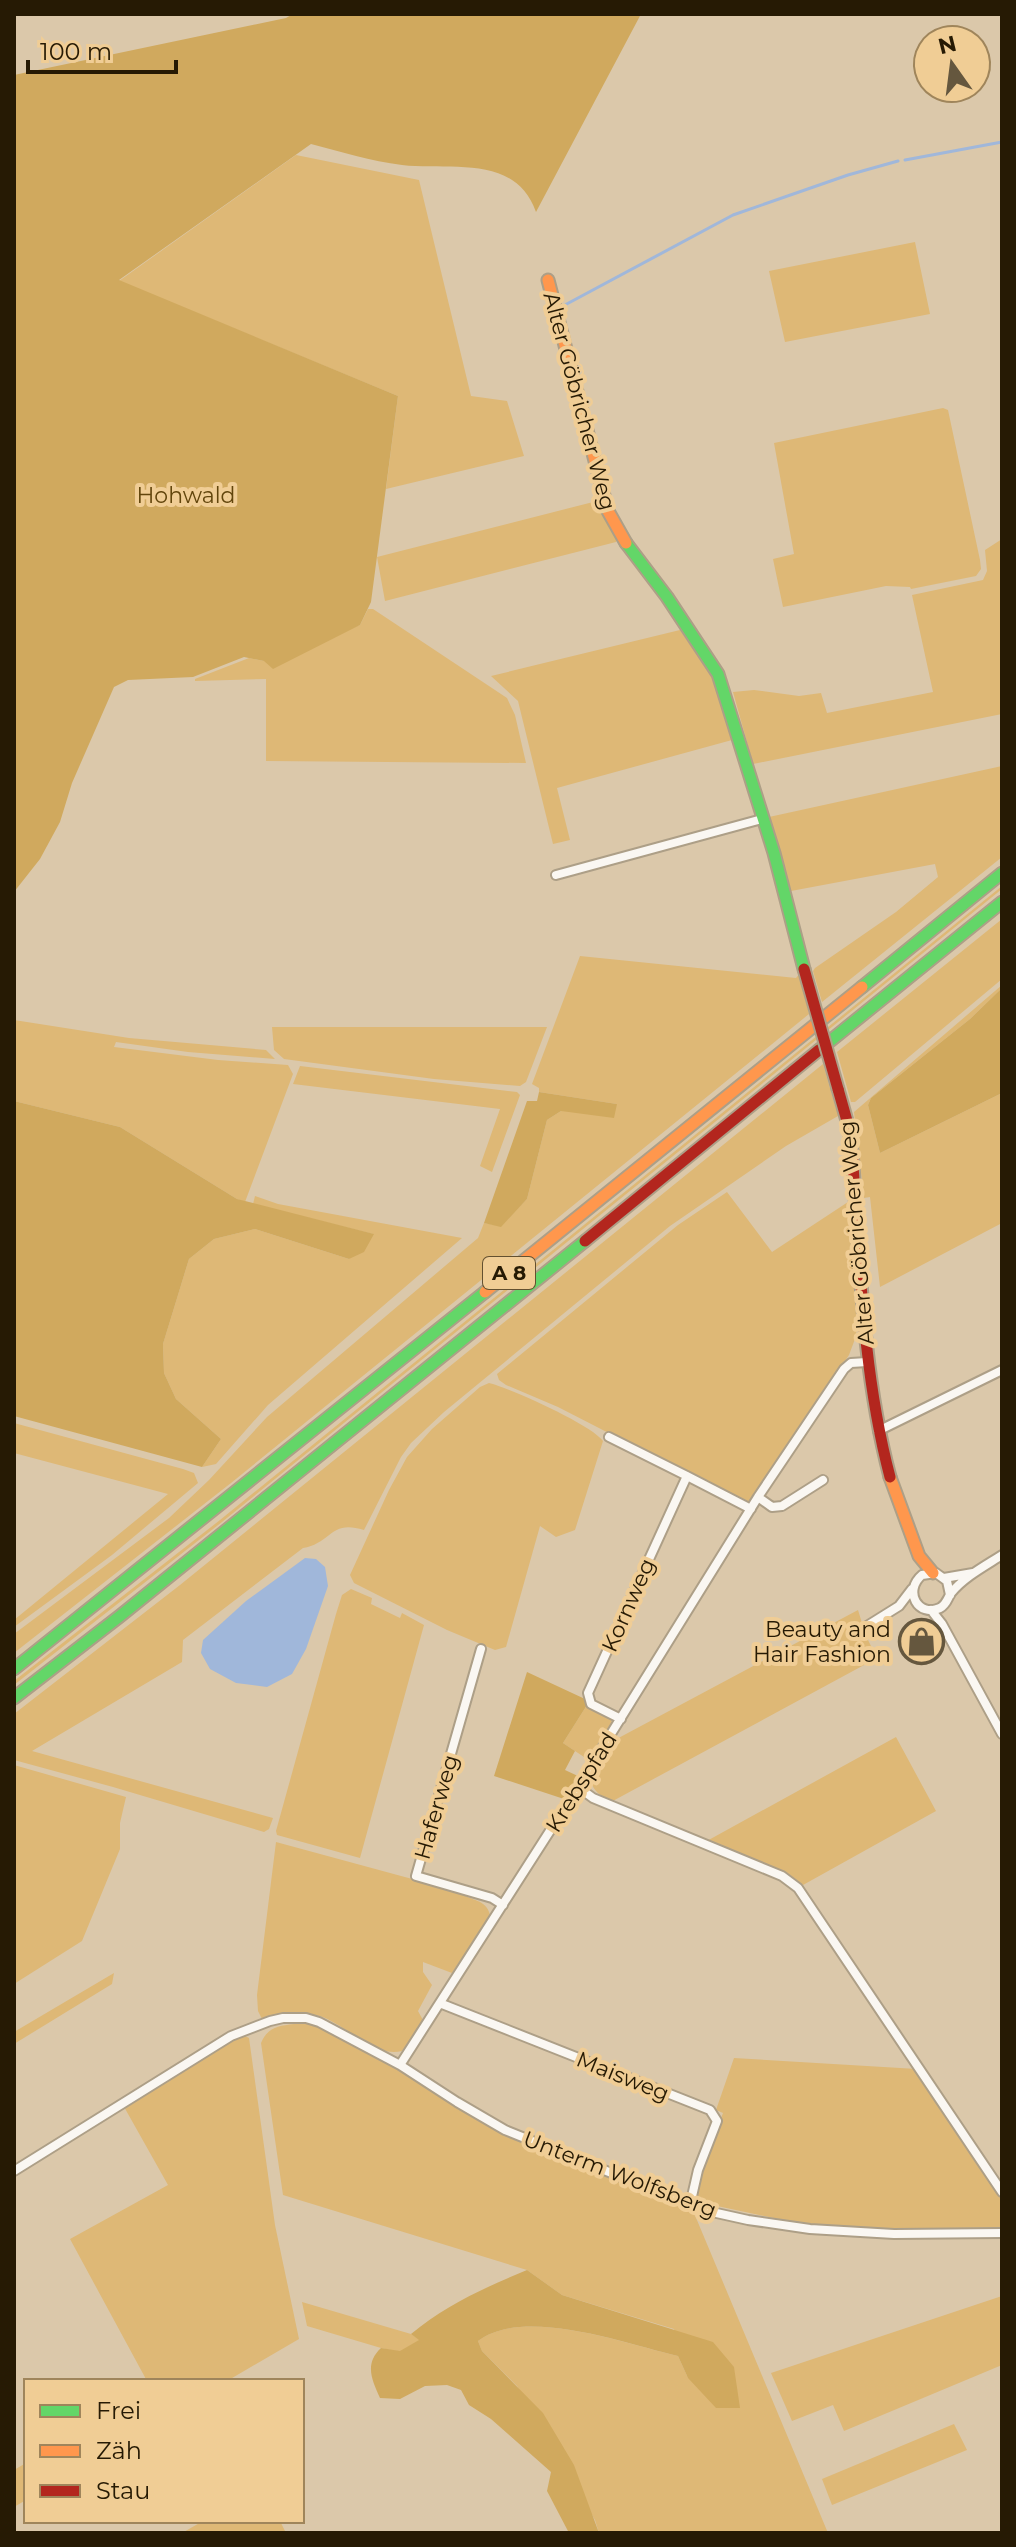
<svg xmlns="http://www.w3.org/2000/svg" width="1016" height="2547" font-family="Montserrat,sans-serif">
<style>
.green{fill:#deb876}
.forest{fill:#d0a95e}
.water{fill:#a0b7da}
.lines{fill:none;stroke-linecap:round;stroke-linejoin:round}
.stream{stroke:#a0b7da;stroke-width:3}
.street-casing{stroke:#ad9f87;stroke-width:12}
.fast-casing{stroke:#ad9f87;stroke-width:15}
.slow-casing{stroke:#ad9f87;stroke-width:15}
.jam-casing{stroke:#ad9f87;stroke-width:15}
.street{stroke:#faf7f2;stroke-width:8}
.fast{stroke:#63d668;stroke-width:11}
.slow{stroke:#ff974d;stroke-width:11}
.jam{stroke:#b3261e;stroke-width:11}
.jam-bridge-casing{stroke:#ad9f87;stroke-width:15;stroke-linecap:butt}
.jam-bridge{stroke:#b3261e;stroke-width:11}
.labels{text-anchor:middle;stroke-width:8;stroke-linejoin:round;paint-order:stroke}
.shield{fill:#f0cd95;stroke:#635030;stroke-width:2}
.shield-label{font-size:20px;font-weight:bold;fill:#261a04}
.street-label{font-size:22px;fill:#261a04;stroke:#f0cd95}
.park-label{font-size:22px;fill:#62450c;stroke:#f0cd95}
.poi-label{font-size:22px;fill:#261a04;stroke:#f0cd95;text-anchor:end}
</style>
<rect width="100%" height="100%" fill="#dbc8aa"/>
<path class="green" d="M296,155L419,180L471,396L507,401L524,456L386,489L398,396L119,281Z
M915,242L930,314L785,342L769,271Z
M943,408L948,410L980,560L981,569L976,576L911,589L910,587L886,586L783,607L773,559L794,554L774,443Z
M601,500L618,538L616,542L385,601L377,557Z
M1002,539V714L753,764L733,692L754,690L799,696L821,693L827,713L933,692L912,595L983,580L987,571L985,550Z
M368,609H373L507,698L515,715L526,763L266,761V679L195,681V679L249,658L264,661L360,625Z
M680,630L714,679L732,740L557,788L570,840L553,844L518,701L491,676Z
M1002,766V857L822,1002L813,971L815,968L896,912L938,877L935,864L791,891L769,817Z
M1002,886V889L222,1522L14,1685V1681L220,1520Z
M1002,919V979L855,1102H851L837,1052Z
M580,956L796,978L800,973L809,1014L231,1483L14,1653V1634L169,1518L209,1480L267,1417L478,1238L484,1223L501,1226L527,1199L547,1120L561,1111L617,1104L539,1092V1088L532,1084Z
M1002,985V988L970,1019L871,1098L868,1105L880,1153L1002,1093V1223L880,1287L870,1197L864,1198L854,1112Z
M14,1020L129,1038L266,1050L275,1059L188,1052L116,1042L114,1047L218,1060L288,1065L293,1074L245,1202L237,1199L120,1127L14,1101Z
M272,1027H547L526,1082L520,1086L434,1079L284,1059L274,1050Z
M823,1064L836,1109H840L838,1116L786,1146L670,1226L444,1412L411,1443L401,1457L364,1530C330,1519 332,1543 303,1548L183,1640L182,1662L32,1751L273,1818L269,1829L264,1832L113,1787L14,1760V1714L180,1585Z
M300,1066L517,1092L520,1095L492,1172L480,1166L500,1109L293,1084Z
M727,1192L772,1252L848,1202L859,1296L858,1325L855,1339L849,1355L752,1502L747,1504L558,1407L506,1385L499,1380L497,1374L678,1225Z
M255,1196L278,1204L462,1238L268,1405L216,1464L202,1467L221,1439L176,1399L164,1373L163,1344L189,1259L214,1239L255,1229L349,1259L373,1234L253,1204Z
M489,1383C510,1388 592,1425 603,1441L575,1530L556,1537L540,1526L506,1647L495,1650L447,1630L354,1583L350,1575L389,1490L407,1457L432,1429L480,1387Z
M14,1423L183,1469L194,1473L198,1483L112,1555L14,1627V1620L168,1494L14,1453Z
M351,1589L372,1598L371,1604L400,1618L402,1613L424,1625L360,1858L277,1835L276,1831L336,1614L342,1595Z
M858,1610L866,1636L877,1658L611,1802C576,1783 594,1767 611,1742Z
M587,1705L610,1717L613,1725L590,1761L563,1743Z
M896,1737L936,1811L803,1885L790,1875L705,1842Z
M14,1765L126,1797L120,1823V1849L82,1941L14,1984Z
M276,1842L460,1892C471,1902 486,1898 490,1915L487,1922L452,1973L423,1962V1972L432,1985L418,2011L424,2022L402,2051C373,2058 347,2025 320,2016C302,2011 281,2016 262,2019L258,2011L257,1995Z
M114,1973L112,1984L14,2044V2032Z
M294,2024H314L366,2049L474,2118L507,2136L676,2203L694,2213L828,2533H599L595,2520L517,2386L482,2351L478,2341C524,2306 625,2344 678,2356L688,2378L674,2329L562,2295L527,2270L283,2195L261,2043C268,2027 278,2026 294,2024Z
M243,2035L249,2038L275,2225L299,2339L227,2381H147L70,2239L168,2185L123,2105L231,2040Z
M734,2058L917,2069L1002,2201V2228L898,2230L807,2225L703,2203L696,2197V2187L723,2113L716,2110Z
M1002,2296V2365L844,2431L833,2405L792,2421L771,2373Z
M302,2302L411,2334L420,2340L400,2352L381,2348L307,2326Z
M954,2424L967,2450L832,2505L822,2479Z
M26,2463V2500L14,2507V2470Z
M203,2521H280L286,2533H182Z"/>
<path class="forest" d="M293,14H641L536,212C515,153 450,171 402,165C371,161 341,152 311,144L119,280L398,396L371,602L360,625L273,669L264,661L244,657L193,677L128,680L114,687L72,783L60,822L40,859L14,892V75L286,18Z
M1002,988V1093L880,1153L868,1105L871,1098L970,1019Z
M539,1092L617,1104L614,1118L561,1111L547,1120L527,1199L501,1227L484,1223L527,1101H537Z
M14,1101L120,1127L237,1199L374,1234L364,1252L349,1259L255,1229L214,1239L189,1259L163,1344L164,1373L176,1399L221,1439L202,1467L14,1416Z
M527,1672L585,1699L587,1705L563,1743L575,1751L565,1770L580,1777L567,1800L494,1776Z
M527,2270L562,2295L713,2342L734,2367L740,2408H716L688,2378L678,2356C626,2344 524,2306 478,2341L482,2351L543,2413L574,2465L599,2533H569L547,2491L551,2472L491,2419L469,2405L461,2390L447,2385L425,2386L400,2399L380,2398C372,2380 364,2364 381,2348L400,2351L419,2340L411,2334C446,2305 486,2287 527,2270Z"/>
<path class="water" d="M305,1558L316,1559L325,1567L328,1586L306,1649L292,1674L267,1687L236,1683L210,1669L201,1653L203,1640L246,1601Z"/>
<g class="lines">
<path class="stream" d="M905,160L1002,142
M563,306L733,215L848,175L898,161"/>
<defs>
<path id="street" d="M556,875L762,819
M878,1431L1002,1370
M609,1437L687,1476
M758,1497L772,1507L782,1506L823,1480
M944,1578L973,1573
M950,1595L947,1581L936,1573L922,1575C903,1591 918,1618 940,1608C947,1604 947,1599 951,1593C964,1577 985,1566 1002,1555
M931,1610L942,1624L1002,1734
M867,1626L899,1606L912,1589
M481,1649L416,1876L492,1898L503,1905
M621,1719L591,1704L588,1693L687,1476L751,1509
M578,1787L593,1798L782,1876L798,1888L1002,2192
M442,2004L710,2110L717,2121L698,2170L690,2205
M400,2065L578,1787L758,1497L844,1369L851,1363L867,1362
M14,2171L231,2036L270,2021L283,2018H306L319,2022L400,2065L457,2102L505,2130L703,2210L748,2220L810,2229L894,2234L1002,2233"/>
<path id="fast" d="M626,543L667,597L718,674L774,853L804,969
M862,987L1002,873
M819,1050L1002,902
M14,1669L485,1292
M14,1698L120,1616L585,1241"/>
<path id="slow" d="M548,280L608,511L626,543
M485,1292L862,987
M890,1477L919,1556L933,1573"/>
<path id="jam" d="M838,1089L849,1128L852,1151C860,1261 862,1370 890,1477
M585,1241L819,1050"/>
</defs>
<use href="#street" class="street-casing"/>
<use href="#fast" class="fast-casing"/>
<use href="#slow" class="slow-casing"/>
<use href="#jam" class="jam-casing"/>
<use href="#street" class="street"/>
<use href="#fast" class="fast"/>
<use href="#slow" class="slow"/>
<use href="#jam" class="jam"/>
<defs>
<path id="jam-bridge" d="M804,969L838,1089"/>
</defs>
<use href="#jam-bridge" class="jam-bridge-casing"/>
<use href="#jam-bridge" class="jam-bridge"/>
</g>
<defs>
<symbol id="shop-ring" viewBox="-11 -11 22 22"><circle r="9.5" fill="#f0cd95" stroke="#65573e" stroke-width="1.5"/><path d="M-5-2.5h2.3a2.7 3.5 0 0 1 5.4 0H5L5.5 6h-11ZM-1.5-2.5h3a1.5 2.3 0 0 0-3 0Z" fill="#65573e"/></symbol>
</defs>
<g fill-rule="evenodd">
<use href="#shop-ring" x="896" y="1616" width="51" height="51"/>
</g>
<g class="labels">
<rect class="shield" x="483" y="1257" width="52" height="32" rx="6"/>
<g class="shield-label">
<text x="509" y="1280">A 8</text>
</g>
<g class="street-label">
<text transform="translate(580 401) rotate(75)" y="8">Alter Göbricher Weg</text>
<text transform="translate(856 1233) rotate(-95)" y="8">Alter Göbricher Weg</text>
<text transform="translate(628 1605) rotate(-66)" y="8">Kornweg</text>
<text transform="translate(581 1782) rotate(-58)" y="8">Krebspfad</text>
<text transform="translate(436 1807) rotate(-74)" y="8">Haferweg</text>
<text transform="translate(623 2076) rotate(22)" y="8">Maisweg</text>
<text transform="translate(620 2174) rotate(21)" y="8">Unterm Wolfsberg</text>
</g>
<g class="park-label">
<text x="186" y="503">Hohwald</text>
</g>
<g class="poi-label">
<text x="891" y="1637">Beauty and<tspan x="891" dy="25">Hair Fashion</tspan></text>
</g>
</g>
<rect width="1016" height="2547" fill="none" stroke="#261a04" stroke-width="32"/>
<rect x="24" y="2379" width="280" height="144" fill="#f0cd95" stroke="#9f855b" stroke-width="2"/>
<rect x="40" y="2405" width="40" height="12" fill="#63d668" stroke="#9f855b" stroke-width="2"/>
<text x="96" y="2419" font-size="24" fill="#261a04">Frei</text>
<rect x="40" y="2445" width="40" height="12" fill="#ff974d" stroke="#9f855b" stroke-width="2"/>
<text x="96" y="2459" font-size="24" fill="#261a04">Zäh</text>
<rect x="40" y="2485" width="40" height="12" fill="#b3261e" stroke="#9f855b" stroke-width="2"/>
<text x="96" y="2499" font-size="24" fill="#261a04">Stau</text>
<g transform="translate(952 64) rotate(346)"><circle r="38" fill="#f0cd95" stroke="#9f855b" stroke-width="2"/>
<path d="M0-6L14 30L0 20L-14 30Z" fill="#65573e"/>
<text y="-12" font-size="22" font-weight="bold" text-anchor="middle" fill="#261a04">N</text>
</g>
<path d="M28 60v12h148v-12" fill="none" stroke="#261a04" stroke-width="4"/>
<text x="40" y="60" font-size="24" fill="#261a04" stroke="#f0cd95" stroke-width="6" paint-order="stroke">100 m</text>
</svg>
